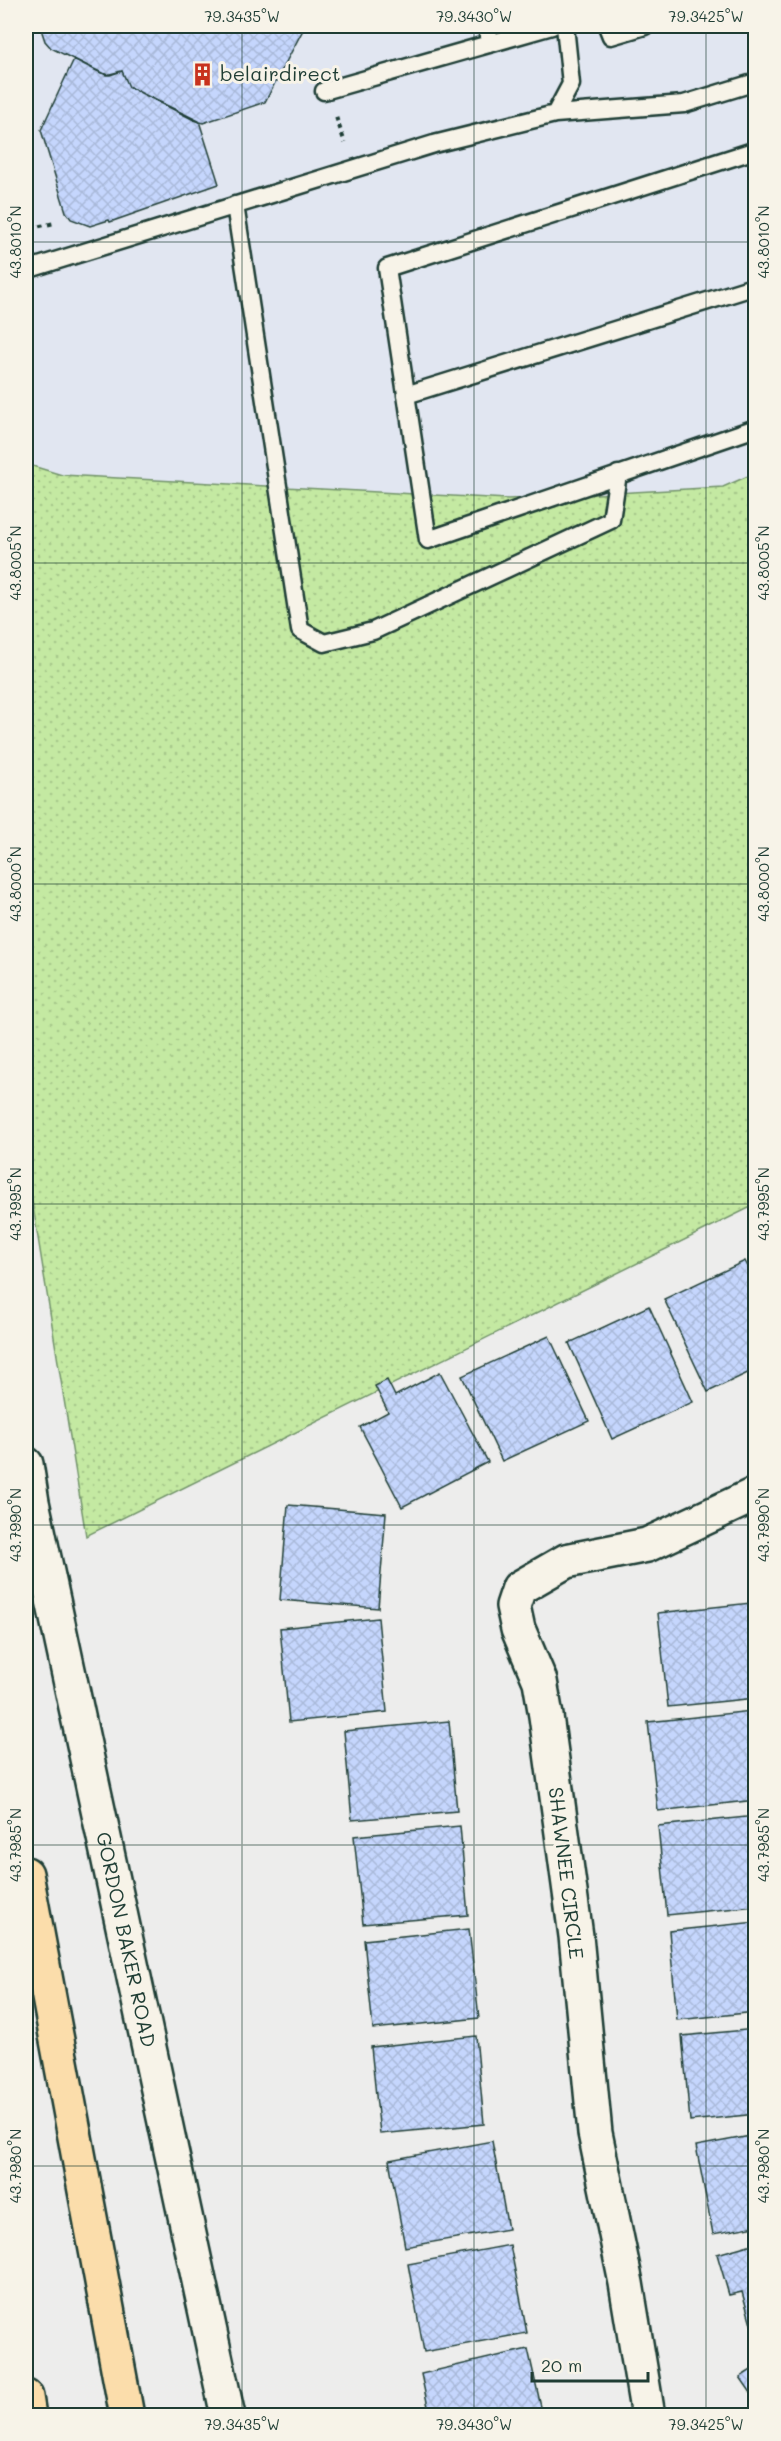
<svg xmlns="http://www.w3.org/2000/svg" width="781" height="2441" font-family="Mali,sans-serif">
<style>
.built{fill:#e1e6f1}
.grass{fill:url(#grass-dots);stroke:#72936b;stroke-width:1.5}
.building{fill:url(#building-cross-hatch);stroke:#1f3d34;stroke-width:1.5}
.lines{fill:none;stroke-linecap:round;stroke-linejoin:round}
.service-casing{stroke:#1f3d34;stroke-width:21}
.minor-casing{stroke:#1f3d34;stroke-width:38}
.tertiary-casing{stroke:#1f3d34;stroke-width:38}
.motorway-casing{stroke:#1f3d34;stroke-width:38}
.path{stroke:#1f3d34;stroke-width:4;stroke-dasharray:4.5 4.5;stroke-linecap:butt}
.service{stroke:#f7f3e8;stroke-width:16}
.minor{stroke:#f7f3e8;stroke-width:33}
.tertiary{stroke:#f7f3e8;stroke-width:33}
.motorway{stroke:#fbddab;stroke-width:33}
.ticks{fill:none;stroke:#1f3d34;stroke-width:1.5;stroke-opacity:0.45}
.labels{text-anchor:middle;stroke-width:6;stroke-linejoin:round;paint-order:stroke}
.poi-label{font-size:20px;fill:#1f3d34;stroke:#f7f3e8;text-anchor:start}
.street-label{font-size:20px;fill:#1f3d34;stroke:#f7f3e8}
.neatline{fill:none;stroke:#1f3d34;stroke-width:2}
.ticks-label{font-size:15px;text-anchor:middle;fill:#1f3d34}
</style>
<defs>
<pattern id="grass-dots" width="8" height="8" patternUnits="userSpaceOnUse" patternTransform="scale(1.5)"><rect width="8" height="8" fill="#c4e9a2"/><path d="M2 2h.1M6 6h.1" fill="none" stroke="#a8c98c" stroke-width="1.8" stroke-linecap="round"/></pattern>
<pattern id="building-cross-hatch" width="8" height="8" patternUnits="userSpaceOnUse" patternTransform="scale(1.5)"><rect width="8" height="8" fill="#c5d6fd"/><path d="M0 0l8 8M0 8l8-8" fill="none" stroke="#a9b9d9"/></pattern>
</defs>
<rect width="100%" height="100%" fill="#ededec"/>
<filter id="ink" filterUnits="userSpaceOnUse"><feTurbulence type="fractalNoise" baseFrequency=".0167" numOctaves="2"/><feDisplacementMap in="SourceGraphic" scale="12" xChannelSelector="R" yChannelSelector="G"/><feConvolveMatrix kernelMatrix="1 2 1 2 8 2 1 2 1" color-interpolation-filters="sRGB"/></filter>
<g filter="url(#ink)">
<path class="built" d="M26,26H755V473L723,487L508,499L62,475L26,464Z"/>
<path class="grass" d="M26,464L62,475L508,499L723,487L755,473V1205L86,1536L26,1163Z"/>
<path class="building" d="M40,26H305L265,102L203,123L194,120L129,87L122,71L110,75L101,73L51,48L45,41Z
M74,59L106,75L122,71L129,87L199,121L219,184L110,222L109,220L90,226L71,219L66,212L41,130Z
M745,1261L756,1282V1369L708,1392L664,1299Z
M649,1306L693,1402L612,1439L569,1343Z
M549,1336L589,1421L502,1461L462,1376Z
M440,1372L488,1462L402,1507L360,1427L388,1412L375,1386L387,1380L395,1396Z
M288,1505L386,1513L378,1608L280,1600Z
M751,1603L756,1646V1698L668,1707L658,1613Z
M378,1618L387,1712L289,1722L280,1628Z
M752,1711L756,1747V1800L658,1811L648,1722Z
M449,1721L457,1811L352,1820L344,1731Z
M756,1816V1906L667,1915L658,1826Z
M460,1826L468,1915L363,1924L354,1836Z
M756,1922V2012L677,2020L669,1931Z
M469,1929L479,2018L373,2029L364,1940Z
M756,2029V2114L690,2121L682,2036Z
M476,2036L484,2124L380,2134L371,2047Z
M756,2135V2226L713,2234L696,2146Z
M492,2141L508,2229L405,2247L389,2160Z
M756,2243V2326L752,2327L742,2292L729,2295L717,2254Z
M510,2245L527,2333L424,2352L408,2264Z
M528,2349L543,2416H430L421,2374Z
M756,2367V2400L740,2377Z"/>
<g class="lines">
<defs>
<path id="service" d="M486,26L491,43
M607,26L611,36L645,26
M324,91L552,26
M555,114L684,104L756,82
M756,150L387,268L428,540L756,428
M235,205L300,630L324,643L373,631L611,520L618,474
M26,270L434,144L555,114L571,84L565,26
M406,395L756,286"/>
<path id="minor" d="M648,2416L626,2283L595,2133L576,1936L546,1716L540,1681L518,1629L513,1606L519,1588L566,1561L647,1545L756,1494"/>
<g id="tertiary">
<path id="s1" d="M26,1464L32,1502L228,2416"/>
</g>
<path id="motorway" d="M26,1874L127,2416
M26,2397L29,2416"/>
</defs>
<use href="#service" class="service-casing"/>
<use href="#minor" class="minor-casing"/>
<use href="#tertiary" class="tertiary-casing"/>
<use href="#motorway" class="motorway-casing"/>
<path class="path" d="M26,44L31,60L26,70
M336,117L345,143
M26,210L31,228L55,223"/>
<use href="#service" class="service"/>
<use href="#minor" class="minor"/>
<use href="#tertiary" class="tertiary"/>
<use href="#motorway" class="motorway"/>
</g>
</g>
<path class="ticks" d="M242,26V2416M474,26V2416M706,26V2416M26,242H756M26,563H756M26,884H756M26,1204H756M26,1525H756M26,1845H756M26,2166H756"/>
<defs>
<symbol id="building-bare" viewBox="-9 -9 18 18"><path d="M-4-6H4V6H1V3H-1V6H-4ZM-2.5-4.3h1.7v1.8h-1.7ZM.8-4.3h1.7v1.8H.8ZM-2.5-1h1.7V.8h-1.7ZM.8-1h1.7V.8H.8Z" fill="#c8321e" stroke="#f7f3e8" stroke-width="2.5" paint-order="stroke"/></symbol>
</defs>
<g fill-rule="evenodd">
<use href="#building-bare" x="186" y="58" width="33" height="33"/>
</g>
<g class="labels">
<g class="poi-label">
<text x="220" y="81">belairdirect</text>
</g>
<g class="street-label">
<text transform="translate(566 1873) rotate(83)" y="7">SHAWNEE CIRCLE</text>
<text dy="7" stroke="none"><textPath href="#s1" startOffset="486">GORDON BAKER ROAD</textPath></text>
</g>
</g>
<rect width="781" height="2441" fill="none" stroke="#f7f3e8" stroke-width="66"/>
<path d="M532 2372v9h116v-9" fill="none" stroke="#1f3d34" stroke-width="3"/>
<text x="541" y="2372" font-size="18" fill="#1f3d34" stroke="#f7f3e8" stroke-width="4.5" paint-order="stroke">20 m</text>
<rect x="33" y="33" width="715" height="2375" class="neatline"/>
<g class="ticks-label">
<text x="242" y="22">79.3435°W</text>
<text x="474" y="22">79.3430°W</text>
<text x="706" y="22">79.3425°W</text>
<text transform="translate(16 242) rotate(-90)" y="5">43.8010°N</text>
<text transform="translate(764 242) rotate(-90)" y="5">43.8010°N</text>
<text transform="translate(16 563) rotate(-90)" y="5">43.8005°N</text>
<text transform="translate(764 563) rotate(-90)" y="5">43.8005°N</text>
<text transform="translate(16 884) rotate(-90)" y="5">43.8000°N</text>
<text transform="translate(764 884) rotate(-90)" y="5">43.8000°N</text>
<text transform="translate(16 1204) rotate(-90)" y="5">43.7995°N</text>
<text transform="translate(764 1204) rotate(-90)" y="5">43.7995°N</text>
<text transform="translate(16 1525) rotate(-90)" y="5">43.7990°N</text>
<text transform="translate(764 1525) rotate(-90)" y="5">43.7990°N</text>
<text transform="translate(16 1845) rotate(-90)" y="5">43.7985°N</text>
<text transform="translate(764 1845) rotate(-90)" y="5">43.7985°N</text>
<text transform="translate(16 2166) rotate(-90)" y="5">43.7980°N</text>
<text transform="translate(764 2166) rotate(-90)" y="5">43.7980°N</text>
<text x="242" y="2430">79.3435°W</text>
<text x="474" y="2430">79.3430°W</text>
<text x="706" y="2430">79.3425°W</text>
</g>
</svg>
